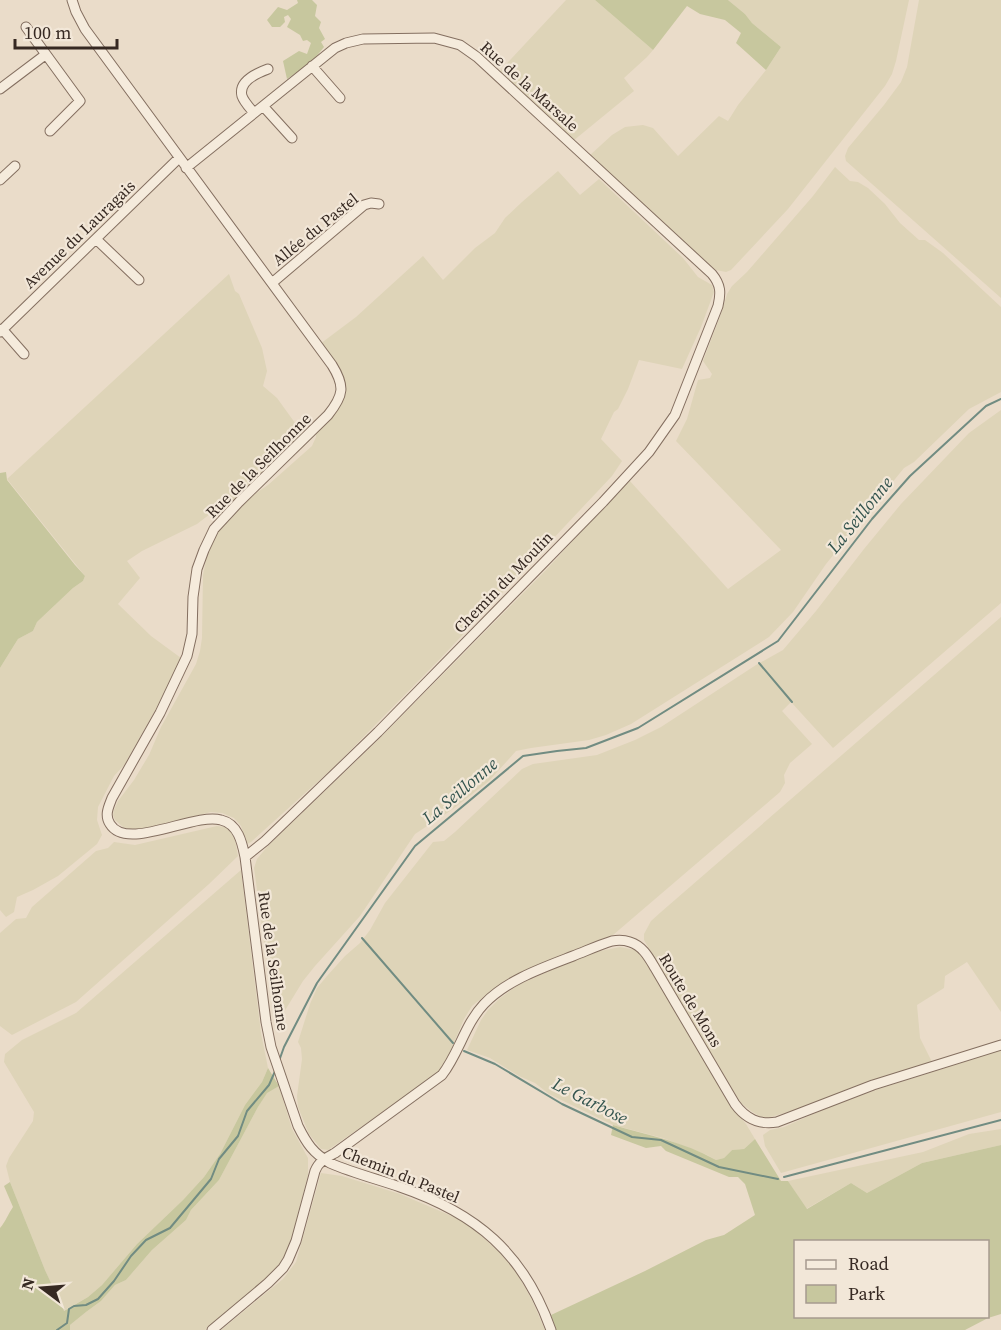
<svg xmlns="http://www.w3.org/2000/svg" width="1001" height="1330" font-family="'Source Serif 4',serif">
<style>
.farmland{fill:#ded4b8}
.green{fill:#c7c79e;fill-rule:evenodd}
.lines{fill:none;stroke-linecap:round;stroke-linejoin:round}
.stream{stroke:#718c82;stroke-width:2}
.minor-casing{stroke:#846f60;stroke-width:11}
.minor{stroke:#f5ebdc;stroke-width:9}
.labels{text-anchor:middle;stroke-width:4.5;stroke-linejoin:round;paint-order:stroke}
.street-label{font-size:16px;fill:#362922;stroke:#f2e7d8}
.water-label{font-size:18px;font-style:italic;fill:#33544e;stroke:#f2e7d8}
</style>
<rect width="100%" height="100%" fill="#eadcc9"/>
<path class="farmland" d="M566,0H595L653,50L647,57L624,78L634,91L573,141L498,73Z
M728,0H909L896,61L892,74L885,86L788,209L731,270L726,272L716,270L706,264L589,156L612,135L625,127L643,125L653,128L678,156L719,116L728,121L738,105L766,70L781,47L752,23L745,14Z
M919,0H1001V298L846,161L845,156L848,148L884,105L901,82L907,67Z
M835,167L850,181L858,182L868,188L885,204L900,223L919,240H925L943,253L1001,307V392L969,409L914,462L904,468L826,564L793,612L769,637L631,724L606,735L589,740L531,748L516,751L489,781L453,809L415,834L360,916L315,966L303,981L284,1012L276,1011L271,992L254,868L257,859L267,847L377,741L546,570L629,480L728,589L781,550L676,441L687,419L698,380L710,378L712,374L703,361L721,314L727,294L732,286L747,272L813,196Z
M558,171L580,195L599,179L683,258L698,277L712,285L714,292L701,327L682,369L639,360L628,389L618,409L614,412L601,439L622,461L612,476L440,659L334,767L251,842L247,844L241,826L234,818L222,813L211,812L142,829L133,830L123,827L115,820L113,815L114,810L118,801L134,780L149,755L161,727L196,664L200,651L202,638L203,575L208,550L215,537L221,527L246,500L268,485L312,446L316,437V432L340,404L344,398L345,388L320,344L356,317L423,256L443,280L475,248L495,233L505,218L522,202Z
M229,274L235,291L239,294L262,348L267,371L263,386L277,398L303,434L251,485L217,520L210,514L197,524L142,551L127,561L140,578L118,604L151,636L181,658L172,680L125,764L114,776L98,807L97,820L102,835L97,844L58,876L33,890L17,897L14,912L6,917L0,910V668L18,639L33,631L37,622L73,588L83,581L85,576L7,479Z
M1001,410V603L833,748L791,702L782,711L812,744L790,763L784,775L785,783L780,792L613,935L555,958L508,979L488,993L472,1006L464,1019L448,1057L439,1071L420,1086L328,1150L321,1149L309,1134L298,1107L297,1096L302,1059L301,1048L298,1042L310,1004L317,988L327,976L345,956L360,943L370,930L385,903L433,842L444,841L455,832L522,769L533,764L597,755L635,740L661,727L756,665L783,650L816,611L864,549L901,504L969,433Z
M1001,617V1012L967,962L945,976L944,988L917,1005L920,1038L933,1064L856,1086L804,1107L781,1114L767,1118L759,1116L751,1111L741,1103L732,1089L644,940V934L651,921L661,912Z
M217,826L225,827L231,832L235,840L238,856L209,884L76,1002L12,1035L0,1026V933L16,919L26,918L32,907L96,851L108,848L114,842L135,845Z
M241,870L261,1033L268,1068L262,1082L245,1105L220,1154L204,1177L183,1200L137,1244L102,1285L88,1297L63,1311L45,1270L10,1182L6,1166L9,1158L33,1121L34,1112L4,1062L5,1054L22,1040L76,1013Z
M620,947L636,950L643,957L734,1110L746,1124L755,1139L744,1149L732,1150L724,1158L716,1160L707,1155L663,1138L613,1125L549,1094L535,1083L519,1076L490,1058L467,1050L481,1020L488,1010L499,999L518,985L590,953Z
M1001,1050V1112L781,1173L765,1146L763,1135L770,1130L784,1127L829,1107L876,1090Z
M279,1086L292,1129L308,1158V1175L290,1245L281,1262L269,1276L205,1330H70V1325L86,1312L101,1301L115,1285L126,1280L152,1250L186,1220L191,1210L219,1180L258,1107L267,1092Z
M1001,1129V1145L922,1163L867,1193L851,1183L806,1209L788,1181L923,1152L969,1134Z
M321,1173L342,1176L400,1194L461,1220L477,1232L500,1253L517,1273L532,1300L545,1330H221L283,1279L296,1262Z"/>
<path class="green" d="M297,0H312L317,5L315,16L321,22L319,28L325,39L321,42L324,47L311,63L287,79L283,61L299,51L307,54L311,43L307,40L303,41L300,35L287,27L291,19L288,15L284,17L285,22L280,27H272L267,20L278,7L287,10L298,3Z
M595,0H728L745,14L752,23L781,47L766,70L736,43L741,33L725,20L700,14L687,6L653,50Z
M6,472L7,480L75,565L85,576L83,581L73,588L37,622L33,631L18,639L0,668V473Z
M268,1068L279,1086L267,1093L258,1107L219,1180L191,1210L186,1220L152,1250L126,1280L115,1285L101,1301L86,1312L70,1325V1330H0V1228C6,1221 8,1214 13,1207L4,1186L10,1182L45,1270L64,1311L88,1297L102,1285L137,1244L183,1200L204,1177L220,1154L245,1105L262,1082Z
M613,1125C648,1135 684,1142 716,1160L724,1158L732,1150L744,1149L755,1139L781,1181H788L807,1209L851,1183L867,1193L922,1163L1001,1145V1314L988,1318L965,1330H556L551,1315L645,1271L706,1240L724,1235L755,1215L745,1184L738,1177H729L666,1151L661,1146L646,1148L611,1135ZM796,1242H988V1316H796Z"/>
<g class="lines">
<path class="stream" d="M759,663L792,702
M362,938L453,1043
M464,1051L495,1064L562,1104L632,1137L661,1140L719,1167L778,1179
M279,1061L284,1047L317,983L415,846L523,756L557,751L586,748L638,728L778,641L872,519L910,476L986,406L1001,399
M784,1177L1001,1120
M57,1330L67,1323L69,1309L74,1306L86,1305L98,1299L114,1281L131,1256L146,1240L170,1228L211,1179L219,1159L238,1136L247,1111L269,1085L276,1069"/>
<defs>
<path id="minor" d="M72,0L76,12L85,29L332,365C345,386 344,395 328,415L239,502L214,529L204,550L197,569L193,597L192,634L187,656L160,713L112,798C109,806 104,815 110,824C127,852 194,812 221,820C238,824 242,842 245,857L266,1022L271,1047L298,1126C307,1144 313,1153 330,1163C353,1173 377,1179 400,1187C476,1213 524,1253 551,1330
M26,27L80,101L50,131
M312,66L340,98
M0,89L45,55
M263,106L292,138
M254,113C250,108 244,102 242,96C238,81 257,73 268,69
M186,168L335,48L346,43L363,39L434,38L460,45L477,57L712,274C721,285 721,293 718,306L675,415L649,452L603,502L378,732L265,841L245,857
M0,180L15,166
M96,239L139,280
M272,283L364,205L371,203L379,204
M2,329L24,354
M0,332L179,158
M212,1330L268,1283L283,1268L288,1260L296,1241L315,1171C319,1161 326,1158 335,1153L442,1075C459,1053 465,1024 484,1004C507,980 542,968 573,956C586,951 599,945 612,941C618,940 624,940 630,942C643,946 649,958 655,968L735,1104C746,1119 759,1125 777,1122L873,1085L1001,1045"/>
</defs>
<use href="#minor" class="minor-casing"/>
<use href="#minor" class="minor"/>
</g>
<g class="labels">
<g class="street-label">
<text transform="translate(530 86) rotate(42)" y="6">Rue de la Marsale</text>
<text transform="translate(315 229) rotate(-39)" y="6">Allée du Pastel</text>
<text transform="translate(79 234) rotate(-44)" y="6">Avenue du Lauragais</text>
<text transform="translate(258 465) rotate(-45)" y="6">Rue de la Seilhonne</text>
<text transform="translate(503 582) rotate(-46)" y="6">Chemin du Moulin</text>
<text transform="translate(274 961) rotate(82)" y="6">Rue de la Seilhonne</text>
<text transform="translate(691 1000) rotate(59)" y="6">Route de Mons</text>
<text transform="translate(401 1174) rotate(22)" y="6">Chemin du Pastel</text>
</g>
<g class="water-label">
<text transform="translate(860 515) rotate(-51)" y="6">La Seillonne</text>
<text transform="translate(460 791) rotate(-40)" y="6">La Seillonne</text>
<text transform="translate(590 1101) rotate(27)" y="6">Le Garbose</text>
</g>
</g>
<rect x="794" y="1240" width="195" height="78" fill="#f2e7d8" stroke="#a79b8f" stroke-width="1.5"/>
<rect x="806" y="1260" width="30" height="9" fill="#f5ebdc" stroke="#a79b8f" stroke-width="1.5"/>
<text x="848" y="1270" font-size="18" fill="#362922">Road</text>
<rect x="806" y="1285" width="30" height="18" fill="#c7c79e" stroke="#a79b8f" stroke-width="1.5"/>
<text x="848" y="1300" font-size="18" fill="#362922">Park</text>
<g transform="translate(42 1288) rotate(286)" stroke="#f2e7d8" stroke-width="4.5" paint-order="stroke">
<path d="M0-4.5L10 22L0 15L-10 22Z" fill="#362922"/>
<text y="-9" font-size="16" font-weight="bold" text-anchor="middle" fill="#362922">N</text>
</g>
<path d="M15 39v9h102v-9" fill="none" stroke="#362922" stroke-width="3"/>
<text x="24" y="39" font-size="18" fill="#362922" stroke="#f2e7d8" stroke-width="4.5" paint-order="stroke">100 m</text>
</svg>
